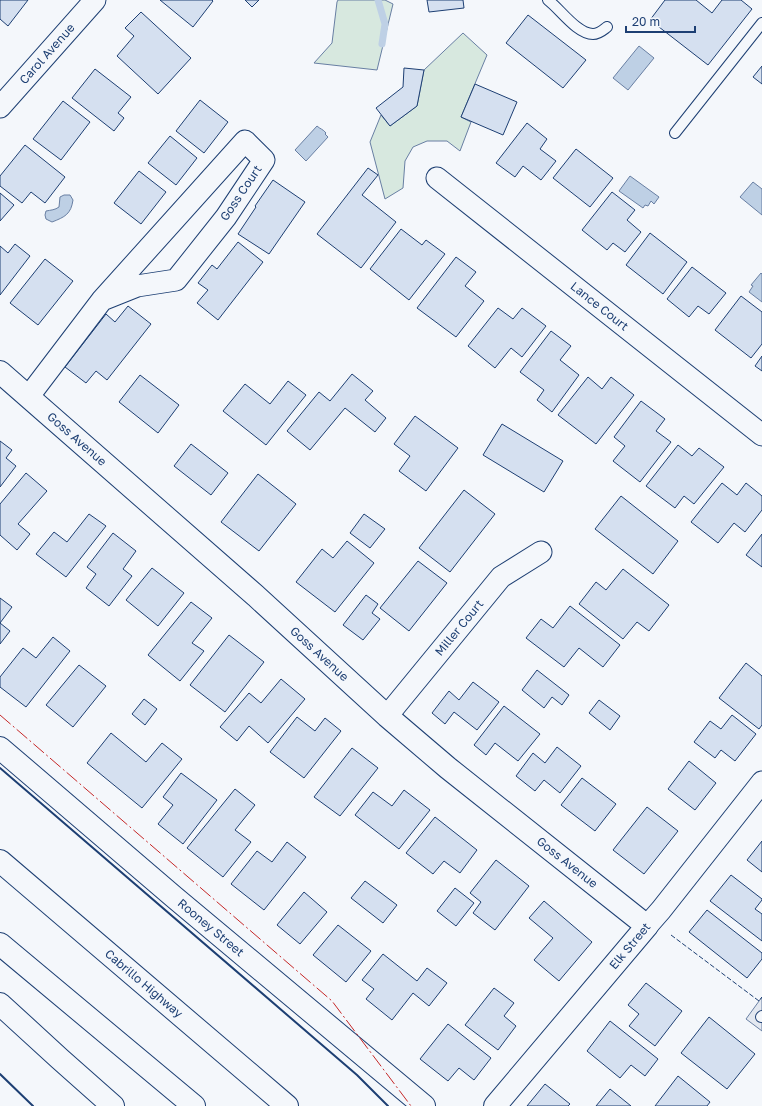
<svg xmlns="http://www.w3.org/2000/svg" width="762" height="1106" font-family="'Golos Text',sans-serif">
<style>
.green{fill:#d7e8df;stroke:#687fa3}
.parking{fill:#e3e8f0;stroke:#687fa3}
.water{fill:#bed0e5;stroke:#687fa3}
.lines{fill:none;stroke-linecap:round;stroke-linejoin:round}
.stream{stroke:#bed0e5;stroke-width:7}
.building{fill:#d5e0f0;stroke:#1d3f73}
.service-casing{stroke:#1d3f73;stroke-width:12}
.minor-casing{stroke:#1d3f73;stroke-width:23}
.tertiary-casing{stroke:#1d3f73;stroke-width:24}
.motorway-casing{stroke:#1d3f73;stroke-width:24}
.service{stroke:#f4f7fb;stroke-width:10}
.minor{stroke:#f4f7fb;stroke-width:21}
.tertiary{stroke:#f4f7fb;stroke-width:22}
.motorway{stroke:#f4f7fb;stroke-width:22}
.fence{stroke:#1d3f73;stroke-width:1;stroke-dasharray:5 2;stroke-linecap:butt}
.wall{stroke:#1d3f73;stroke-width:2}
.power{stroke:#c62828;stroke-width:1;stroke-dasharray:14 3 2 3;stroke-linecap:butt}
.labels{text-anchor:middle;stroke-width:3;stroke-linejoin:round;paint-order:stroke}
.street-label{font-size:12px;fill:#1d3f73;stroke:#f4f7fb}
</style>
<rect width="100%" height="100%" fill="#f4f7fb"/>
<path class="green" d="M338,0H385L393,4L377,70L314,63L332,43L337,2Z
M463,33L487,55L461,117L471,122L460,151L447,141H427L413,147L405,161L403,188L385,199L370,142L381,115L390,126L417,106L424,70Z"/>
<path class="parking" d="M762,997V1031L746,1019Z"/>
<path class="water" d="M639,46L654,58L628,90L613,78Z
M317,126C320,129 323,129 326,133L325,134L328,137L306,161L295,150Z
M630,176L659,197L654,204L651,201L648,206L645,205L643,208L619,191Z
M753,182L762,189V215L740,197Z
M64,195H70L73,200C71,214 65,217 52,222L46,219L45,215L46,211C51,210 55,210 59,207L60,197Z
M761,273L762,274V302L749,292L753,286L751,285Z"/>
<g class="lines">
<path class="stream" d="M378,0L385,24L382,44"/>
</g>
<path class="building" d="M0,0H28L8,26L0,19Z
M160,0H212L213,1L193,27Z
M245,0H259L252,7Z
M427,0H463L464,8L429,12Z
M665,0H696L712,13L722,0H741L752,9L708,65L650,20Z
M141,12L191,58L158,94L117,56L134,36L125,28Z
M528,15L586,60L563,88L506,43Z
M762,66V84L753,77Z
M404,68L424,70L417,106L390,126L376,108L403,87Z
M95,69L131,97L118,113L124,118L114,131L72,98Z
M475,84L517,102L503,135L461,117Z
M200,100L228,122L204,153L176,131Z
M63,101L90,122L61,160L33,139Z
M527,123L547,139L540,149L556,161L541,180L523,166L515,177L496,163Z
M170,136L197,158L176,185L148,163Z
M25,145L65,177L45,203L31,192L22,203L0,186V176Z
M576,149L613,178L590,207L553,178Z
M368,168L378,175L362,195L396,222L361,268L317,234Z
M139,171L166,192L141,224L114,203Z
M273,180L305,202L269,254L238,234L256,207L255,206Z
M612,192L635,210L627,220L641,232L625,252L613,243L607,250L582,230Z
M0,193L14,205L0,221Z
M401,229L422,245L426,240L445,254L409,300L370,269Z
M650,233L687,262L663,294L626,265Z
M238,242L263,262L218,320L197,303L208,290L198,283L212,265L217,269Z
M15,244L30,256L0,295V246L8,253Z
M456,257L476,272L465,286L484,301L456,337L417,308Z
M45,259L73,281L38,325L10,303Z
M692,267L726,293L709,314L698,306L689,317L667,299Z
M741,296L762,312V344L751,358L715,330Z
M128,306L151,324L107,380L96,371L86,383L65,367L106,314L115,322Z
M498,308L513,319L522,308L546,326L522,357L511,348L495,368L468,346Z
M551,331L571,346L560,360L579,375L552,412L537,400L544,390L520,372Z
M762,356V371L755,366Z
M352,374L373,391L365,400L386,418L375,432L345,408L310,450L287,431L319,392L330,401Z
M140,375L179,405L158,433L119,402Z
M588,377L602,389L611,377L634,395L596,444L558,415Z
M288,381L306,395L266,445L223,411L245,384L270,404Z
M641,401L665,419L656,431L671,442L640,482L613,461L625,446L614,437Z
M415,416L458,448L426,491L399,471L410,456L394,444Z
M502,424L563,461L544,492L483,455Z
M0,441L12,450L6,458L16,466L0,487Z
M191,444L228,473L211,495L174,466Z
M678,445L692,456L699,448L724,467L694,504L684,496L675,508L646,486Z
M26,473L47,491L18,524L30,534L17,550L0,535V504Z
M258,474L296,504L259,551L221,522Z
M722,483L737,495L746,483L762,496V510L745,532L734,523L718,543L691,522Z
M464,490L495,514L450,572L419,548Z
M621,496L678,541L653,574L595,529Z
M89,514L106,526L66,577L36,554L54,532L67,542Z
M364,514L385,529L370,548L350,533Z
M113,533L136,551L123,569L132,576L109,606L86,588L96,574L87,567Z
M762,534V567L746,555Z
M347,541L374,563L335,612L296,582L322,549L333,558Z
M418,561L447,583L409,631L380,608Z
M152,568L184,593L158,626L126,600Z
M623,569L669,605L649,631L637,622L623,639L579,604L596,582L606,590Z
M366,595L378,604L372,613L380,619L363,640L343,625Z
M0,598L12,607L0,623Z
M191,602L212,618L192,643L204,651L180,681L148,655Z
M570,606L620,645L603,667L579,648L564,667L526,638L541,619L553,628Z
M0,623L10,631L0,644Z
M229,635L264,662L225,712L190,685Z
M53,637L70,651L26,707L0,687V677L23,648L36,658Z
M746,663L762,676V725L759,729L719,698Z
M79,665L106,686L73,727L46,705Z
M537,670L569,695L562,705L552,697L544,708L522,690Z
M281,679L305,699L268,743L249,726L237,741L220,727L249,693L261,703Z
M473,682L499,702L477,730L454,712L445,724L432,713L449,691L459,700Z
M144,699L157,709L145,725L132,714Z
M599,700L620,716L610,730L589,713Z
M504,706L540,734L518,761L495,743L486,755L474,745Z
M732,715L756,734L735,761L721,750L715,758L694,742L710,721L721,729Z
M297,717L315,731L325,718L341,731L304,778L270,752Z
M111,733L146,762L162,743L182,759L142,808L87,763Z
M557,747L581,766L560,793L544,780L535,791L516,776L533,753L545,763Z
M352,748L378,768L340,816L314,797Z
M689,761L716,783L695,810L668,789Z
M181,773L217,800L183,844L158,824L173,805L163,797Z
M582,778L616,804L595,831L561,805Z
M235,789L255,805L235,830L251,842L223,877L187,848Z
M404,790L430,810L399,849L355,815L373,792L392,806Z
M647,807L678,831L644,874L613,850Z
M435,817L477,850L460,873L444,861L433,874L406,853Z
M762,841V872L747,860Z
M287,842L306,857L264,910L231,884L257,851L272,862Z
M496,860L529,886L495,930L473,913L481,902L470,893Z
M731,875L762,899V900L755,909L762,914V941L710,901Z
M365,881L397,905L383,923L351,898Z
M455,888L474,903L456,926L437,911Z
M304,892L327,912L300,944L277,925Z
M544,901L592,942L559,981L534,960L553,938L529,918Z
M707,910L762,953V959L747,978L689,932Z
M338,925L371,951L346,982L313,955Z
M383,954L417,981L427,968L447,983L429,1006L413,993L392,1020L366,999L374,989L362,980Z
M646,983L682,1011L655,1046L629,1026L639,1014L628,1005Z
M494,988L514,1003L504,1016L516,1026L498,1050L465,1025Z
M709,1017L755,1054L727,1089L681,1053Z
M610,1021L658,1059L645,1076L631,1065L620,1078L587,1051Z
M448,1024L491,1058L474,1080L459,1068L448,1081L420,1059Z
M678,1076L710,1102L707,1106H655Z
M545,1084L570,1104L568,1106H527Z
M610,1089L631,1106H596Z"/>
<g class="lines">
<defs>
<path id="service" d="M548,0C560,9 577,34 593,34C599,34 603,30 607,27
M675,133L762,23
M761,1017L762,1016"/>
<g id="minor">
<path id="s1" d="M0,107L95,0"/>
<path id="s2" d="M437,178L762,435"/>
<path d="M29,396L102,300L245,141L264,160L226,217L176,280L137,286L102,300"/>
<path id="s3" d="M387,716L501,577L541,552"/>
<path d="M647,926L661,910L762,782"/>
</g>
<g id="tertiary">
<path id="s4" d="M0,372L256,596L387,716L448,768L647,926L495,1106"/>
<path id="s5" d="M0,748L174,897L424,1106"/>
</g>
<g id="motorway">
<path id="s6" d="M0,861L287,1106"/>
<path d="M0,944L194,1106"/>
<path d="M0,1004L60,1059L113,1106"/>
</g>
</defs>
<use href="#service" class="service-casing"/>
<use href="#minor" class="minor-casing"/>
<use href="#tertiary" class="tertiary-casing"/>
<use href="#motorway" class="motorway-casing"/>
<use href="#service" class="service"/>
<use href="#minor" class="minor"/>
<use href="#tertiary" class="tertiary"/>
<use href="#motorway" class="motorway"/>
<path class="fence" d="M671,935L759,1001L762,997"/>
<path class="wall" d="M0,768L357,1075L388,1106
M0,1074L33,1106"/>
<path class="power" d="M0,715L332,1001L411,1106"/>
</g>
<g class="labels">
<g class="street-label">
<text dy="4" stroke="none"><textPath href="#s1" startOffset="71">Carol Avenue</textPath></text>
<text transform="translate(241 193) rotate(-56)" y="4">Goss Court</text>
<text dy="4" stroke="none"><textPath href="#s2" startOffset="207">Lance Court</textPath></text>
<text dy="4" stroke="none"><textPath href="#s4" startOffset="102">Goss Avenue</textPath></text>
<text dy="4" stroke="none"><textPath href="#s3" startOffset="114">Miller Court</textPath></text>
<text dy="4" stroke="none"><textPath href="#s4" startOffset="426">Goss Avenue</textPath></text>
<text dy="4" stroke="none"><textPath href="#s4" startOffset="750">Goss Avenue</textPath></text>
<text dy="4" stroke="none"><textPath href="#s5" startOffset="277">Rooney Street</textPath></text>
<text transform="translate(630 946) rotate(-50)" y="4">Elk Street</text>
<text dy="4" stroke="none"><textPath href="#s6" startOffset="189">Cabrillo Highway</textPath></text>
</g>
</g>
<path d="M626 26v6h69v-6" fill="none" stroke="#1d3f73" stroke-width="2"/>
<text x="632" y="26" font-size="12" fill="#1d3f73" stroke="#f4f7fb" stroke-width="3" paint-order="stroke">20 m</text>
</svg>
